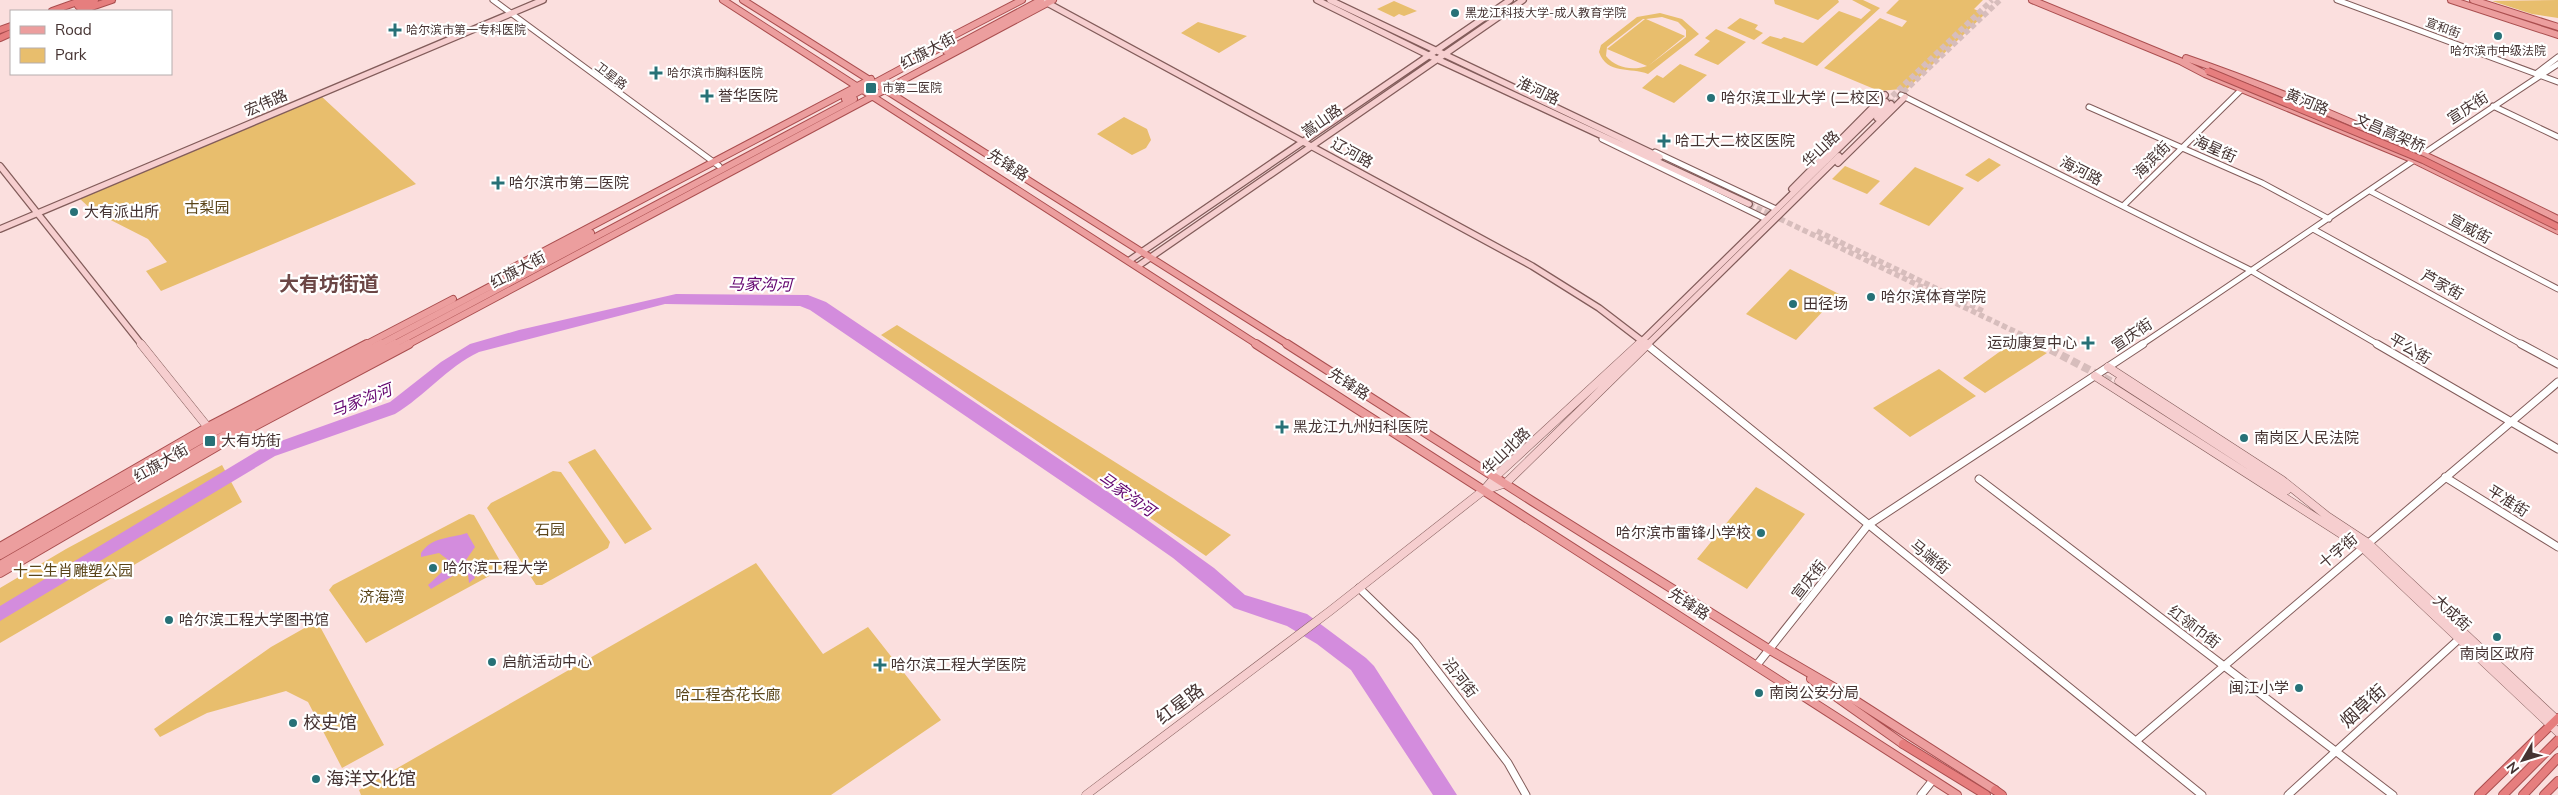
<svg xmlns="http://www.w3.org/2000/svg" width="2558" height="795" font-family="Mulish,'Noto Sans SC',sans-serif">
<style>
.green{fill:#e8be6d;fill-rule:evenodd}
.water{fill:#d38cdd}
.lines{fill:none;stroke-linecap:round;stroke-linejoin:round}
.secondary-tunnel-far1{stroke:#d7bdbc;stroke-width:5.5;stroke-dasharray:5.5 3;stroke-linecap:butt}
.secondary-tunnel{stroke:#d7bdbc;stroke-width:8;stroke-dasharray:8 4;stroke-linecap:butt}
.tertiary-far1-casing{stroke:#825c5a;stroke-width:7}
.tertiary-casing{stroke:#825c5a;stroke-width:9}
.secondary-far1-casing{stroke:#825c5a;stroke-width:8}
.secondary-casing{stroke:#825c5a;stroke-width:9}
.primary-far1-casing{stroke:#aa4e4f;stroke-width:8}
.primary-casing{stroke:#aa4e4f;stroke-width:10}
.trunk-far1-casing{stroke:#aa4e4f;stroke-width:8}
.trunk-casing{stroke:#aa4e4f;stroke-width:10}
.tertiary-far1{stroke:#fff;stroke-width:5}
.tertiary{stroke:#fff;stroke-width:7}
.secondary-far1{stroke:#f6cecf;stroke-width:5.5}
.secondary{stroke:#f6cecf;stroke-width:8}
.primary-far1{stroke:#ec9e9e;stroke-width:6}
.primary{stroke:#ec9e9e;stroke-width:8}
.trunk-far1{stroke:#e67e7e;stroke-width:6}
.trunk{stroke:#e67e7e;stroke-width:8}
.trunk-bridge-casing{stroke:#aa4e4f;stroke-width:8;stroke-linecap:butt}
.trunk-bridge{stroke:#e67e7e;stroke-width:6}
.poi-dot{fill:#277177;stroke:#fff;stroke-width:2}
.labels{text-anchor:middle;stroke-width:4.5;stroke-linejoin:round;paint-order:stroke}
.far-poi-label{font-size:12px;fill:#453332;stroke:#fff;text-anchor:start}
.far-street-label{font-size:12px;fill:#453332;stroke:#fff}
.street-label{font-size:15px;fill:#453332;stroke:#fff}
.poi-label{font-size:15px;fill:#453332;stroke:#fff;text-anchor:start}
.park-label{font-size:15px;fill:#5a4519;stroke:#fff}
.water-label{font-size:16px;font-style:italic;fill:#62036e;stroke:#fff}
.near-street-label{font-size:18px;fill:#453332;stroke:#fff}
.near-poi-label{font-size:18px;fill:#453332;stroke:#fff;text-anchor:start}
.district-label{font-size:20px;font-weight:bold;fill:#6b4645;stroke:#fff}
</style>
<rect width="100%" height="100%" fill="#fbdfde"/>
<path class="green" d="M1774,0H1838L1839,2L1818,20L1775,4Z
M1852,0H1863L1880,8L1817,66L1761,43L1770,36L1781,39L1784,37L1803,43L1839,11L1861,19L1871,10Z
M1899,0H1983L1974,9L1985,14L1905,91L1902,89L1879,91L1824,68L1880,18L1902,27L1907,21L1886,13Z
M2558,0V18L2532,14L2492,1Z
M1394,1L1417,11L1404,16L1399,14L1394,17L1377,9Z
M1660,13L1682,19L1699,34L1648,74C1631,67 1607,75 1599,52L1601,45L1637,17ZM1662,17L1678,22L1686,30V37L1648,66L1685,36L1646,19ZM1643,19H1645L1607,49L1647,66C1632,71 1616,68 1606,56L1607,47Z
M1740,18L1758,25L1755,29L1763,33L1754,40L1727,28Z
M1198,22L1247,36L1219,53L1181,33Z
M1716,29L1746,42L1718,65L1694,55L1710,41L1705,38Z
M1680,64L1707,75L1674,103L1642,88L1657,75L1663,78Z
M321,96L416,184L161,291L146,271L167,262L148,239L93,211L79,198Z
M1124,117L1147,129L1151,140L1146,148L1132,155L1097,134Z
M1989,158L2001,165L1978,182L1965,175Z
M1845,166L1880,181L1867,194L1832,179Z
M1915,167L1964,188L1929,226L1879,204Z
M1790,269L1839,294L1796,340L1746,314Z
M897,325L1231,535L1206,556L881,335Z
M2016,340L2047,353L1985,393L1963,378Z
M1939,369L1976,396L1910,437L1873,408Z
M595,449L652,529L625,544L568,462Z
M222,465L242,502L0,643V588L66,549Z
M553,471L561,472L610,542L608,548L542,585H536L487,508L491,503Z
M1756,487L1805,514L1747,589L1697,559Z
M469,514L474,515L504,568L366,643L329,590L333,585Z
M756,563L823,654L868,627L941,720L831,795H361L359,790Z
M317,621L384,745L342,768L308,702L286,691L207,713L160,737L154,729L271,647Z"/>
<path class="water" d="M676,294L808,295L826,302L1114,496L1214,568L1245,595L1307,614L1366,658L1374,666L1457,795H1433L1351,670L1317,644L1287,626L1234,608L1173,558L1133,530L810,310L800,306L665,304L479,352C447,367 425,396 395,414L275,456L0,621V606L264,447L390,402L441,362L470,344L519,330Z
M467,533L475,547L466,560L474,563L472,570L475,578L469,583L468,574L461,571L431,589L428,585L442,572L447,559L439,553L421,557V553C433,536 449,539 467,533Z"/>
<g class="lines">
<path class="secondary-tunnel-far1" d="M1886,102L1992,0
M1891,104L2000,0
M1749,204L2043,345
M1817,231L1983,311"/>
<path class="secondary-tunnel" d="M2040,344L2116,384"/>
<defs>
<path id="tertiary-far1" d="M493,0L719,166
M2337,0L2558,82
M2537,73L2558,57
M1901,95L2250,270L2379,345
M2493,106L2558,137
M2089,107L2262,183L2329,219
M1602,139L1766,219
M1655,152L1776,209
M2370,191L2558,289
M2123,206L2242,89
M2313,229L2523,345
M1645,343L1647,345
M2141,345C2280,252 2418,156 2558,64"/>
<path id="tertiary" d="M1646,344L2202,795
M2377,344L2558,449
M2521,344L2558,364
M2445,477L2558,547
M1979,479L2393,795
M1359,588L1415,642L1508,763L1526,795
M1756,666L1868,525L2143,344
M2136,741L2558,382
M1921,795L1933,780
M2288,795L2459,639"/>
<path id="secondary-far1" d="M1042,0L1532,266L1599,308L1642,341
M1317,0L1428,55L1749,204
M1330,0L1660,157
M1877,118L1891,104
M1838,163L1905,97
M0,166L142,345
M1792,189L1885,95
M0,229L543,0
M1130,260L1510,0
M1138,266L1523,0
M1638,345L1886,102
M1647,345L1839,156"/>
<path id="secondary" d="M141,344L210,430
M2108,367L2282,480L2327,516L2368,543L2558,721
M2095,376L2363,548L2558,732
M2119,381L2287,490
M1485,490L1506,483L1648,344
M1086,795L1330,611L1484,490L1496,476L1639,344"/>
<path id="primary-far1" d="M723,0L1258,345
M743,0L1289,345
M2032,0L2185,63
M2451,0L2558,35
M2473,0L2558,27
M941,42L1022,0
M946,51L1041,0
M2186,58C2314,102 2436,159 2558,219
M2182,62L2205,74L2414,160L2558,231
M845,99L949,43
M510,269L871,79
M365,345L453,299
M379,345L591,233
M393,345L854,99
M407,345L1053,0"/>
<path id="primary" d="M1256,344L1957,795
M1287,344L1532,501L1770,650L1842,692L1995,790
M0,547L208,427L367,344
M0,555L212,433L381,344
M0,565L248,422L395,344
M0,573L221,444L409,344
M1811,679L1903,744"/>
<path id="trunk-far1" d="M78,6L95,0
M52,11L83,0
M80,11L112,0
M0,30L11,26
M0,38L11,33"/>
<path id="trunk" d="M1903,744L1986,795
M1995,790L2002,795
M2479,795L2558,718
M2503,795L2558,740
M2523,795L2558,758
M2544,795L2558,781"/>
</defs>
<use href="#tertiary-far1" class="tertiary-far1-casing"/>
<use href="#tertiary" class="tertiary-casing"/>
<use href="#secondary-far1" class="secondary-far1-casing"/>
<use href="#secondary" class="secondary-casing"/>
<use href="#primary-far1" class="primary-far1-casing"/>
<use href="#primary" class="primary-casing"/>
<use href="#trunk-far1" class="trunk-far1-casing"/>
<use href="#trunk" class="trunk-casing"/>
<use href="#tertiary-far1" class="tertiary-far1"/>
<use href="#tertiary" class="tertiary"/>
<use href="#secondary-far1" class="secondary-far1"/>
<use href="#secondary" class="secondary"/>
<use href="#primary-far1" class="primary-far1"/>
<use href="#primary" class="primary"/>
<use href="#trunk-far1" class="trunk-far1"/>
<use href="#trunk" class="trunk"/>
<defs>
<path id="trunk-bridge" d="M2208,71L2423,160L2558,227"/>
</defs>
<use href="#trunk-bridge" class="trunk-bridge-casing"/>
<use href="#trunk-bridge" class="trunk-bridge"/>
</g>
<g class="poi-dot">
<circle cx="1455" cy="13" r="5"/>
<path d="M392.5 22.5h5v5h5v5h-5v5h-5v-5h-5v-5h5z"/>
<circle cx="2498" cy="36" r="5"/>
<path d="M653.5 65.5h5v5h5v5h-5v5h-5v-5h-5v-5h5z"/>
<rect x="865" y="82" width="12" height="12" rx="2.5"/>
<path d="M704.5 88.5h5v5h5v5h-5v5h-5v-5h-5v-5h5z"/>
<circle cx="1711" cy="98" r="5"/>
<path d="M1661.5 133.5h5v5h5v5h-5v5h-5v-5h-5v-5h5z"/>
<path d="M495.5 175.5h5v5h5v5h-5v5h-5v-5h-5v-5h5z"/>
<circle cx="74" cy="212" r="5"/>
<circle cx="1871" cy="297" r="5"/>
<circle cx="1793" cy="304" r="5"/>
<path d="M2085.5 335.5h5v5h5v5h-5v5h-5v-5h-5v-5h5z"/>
<path d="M1279.5 419.5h5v5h5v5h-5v5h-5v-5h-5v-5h5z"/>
<circle cx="2244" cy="438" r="5"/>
<rect x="204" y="435" width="12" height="12" rx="2.5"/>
<circle cx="1761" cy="533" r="5"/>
<circle cx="433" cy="568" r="5"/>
<circle cx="169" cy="620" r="5"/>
<circle cx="2497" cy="637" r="5"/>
<circle cx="492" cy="662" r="5"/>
<path d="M877.5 657.5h5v5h5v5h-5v5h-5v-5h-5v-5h5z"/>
<circle cx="2299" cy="688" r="5"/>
<circle cx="1759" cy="693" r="5"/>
<circle cx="293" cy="723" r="5"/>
<circle cx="316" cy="779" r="5"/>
</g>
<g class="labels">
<g class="far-poi-label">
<text x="1465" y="17">黑龙江科技大学-成人教育学院</text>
<text x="406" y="34">哈尔滨市第一专科医院</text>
<text x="2498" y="55" text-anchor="middle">哈尔滨市中级法院</text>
<text x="667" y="77">哈尔滨市胸科医院</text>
<text x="882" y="92">市第二医院</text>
</g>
<g class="far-street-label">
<text transform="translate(2443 28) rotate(20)" y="4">宣和街</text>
<text transform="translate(611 76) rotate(37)" y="4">卫星路</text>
</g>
<g class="street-label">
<text transform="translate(928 51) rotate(-28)" y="5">红旗大街</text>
<text transform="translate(1538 91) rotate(25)" y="5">淮河路</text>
<text transform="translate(2307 102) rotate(22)" y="5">黄河路</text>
<text transform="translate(266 103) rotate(-23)" y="5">宏伟路</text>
<text transform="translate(2468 108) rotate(-33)" y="5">宣庆街</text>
<text transform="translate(1322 121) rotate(-35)" y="5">嵩山路</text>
<text transform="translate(2390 133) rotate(23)" y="5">文昌高架桥</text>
<text transform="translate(1821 149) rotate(-44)" y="5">华山路</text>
<text transform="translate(2215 149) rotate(24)" y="5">海星街</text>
<text transform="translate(1352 153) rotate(29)" y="5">辽河路</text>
<text transform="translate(2152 160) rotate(-45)" y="5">海滨街</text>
<text transform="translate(1008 165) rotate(33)" y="5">先锋路</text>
<text transform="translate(2081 171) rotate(27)" y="5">海河路</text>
<text transform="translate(2470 229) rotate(28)" y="5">宣威街</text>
<text transform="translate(518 270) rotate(-28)" y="5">红旗大街</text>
<text transform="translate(2442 285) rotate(29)" y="5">芦家街</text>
<text transform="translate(2132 335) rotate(-34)" y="5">宣庆街</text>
<text transform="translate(2410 349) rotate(30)" y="5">平公街</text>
<text transform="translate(1349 384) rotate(33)" y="5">先锋路</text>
<text transform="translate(1506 451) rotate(-44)" y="5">华山北路</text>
<text transform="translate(161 463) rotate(-30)" y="5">红旗大街</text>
<text transform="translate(2508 501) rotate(32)" y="5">平准街</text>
<text transform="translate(2338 551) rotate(-40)" y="5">十字街</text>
<text transform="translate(1930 557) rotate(39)" y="5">马端街</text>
<text transform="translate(1809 580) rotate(-52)" y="5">宣庆街</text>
<text transform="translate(1689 604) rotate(33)" y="5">先锋路</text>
<text transform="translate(2452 613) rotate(43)" y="5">大成街</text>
<text transform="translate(2194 627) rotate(37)" y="5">红领巾街</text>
<text transform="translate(1460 678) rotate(52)" y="5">沿河街</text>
</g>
<g class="poi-label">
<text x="718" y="101">誉华医院</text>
<text x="1721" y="103">哈尔滨工业大学 (二校区)</text>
<text x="1675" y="146">哈工大二校区医院</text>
<text x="509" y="188">哈尔滨市第二医院</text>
<text x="84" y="217">大有派出所</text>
<text x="1881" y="302">哈尔滨体育学院</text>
<text x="1803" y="309">田径场</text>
<text x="2077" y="348" text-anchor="end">运动康复中心</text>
<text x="1293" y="432">黑龙江九州妇科医院</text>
<text x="2254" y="443">南岗区人民法院</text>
<text x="221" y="446">大有坊街</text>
<text x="1751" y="538" text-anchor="end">哈尔滨市雷锋小学校</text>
<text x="443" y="573">哈尔滨工程大学</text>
<text x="179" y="625">哈尔滨工程大学图书馆</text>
<text x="2497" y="659" text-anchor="middle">南岗区政府</text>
<text x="502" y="667">启航活动中心</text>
<text x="891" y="670">哈尔滨工程大学医院</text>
<text x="2289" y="693" text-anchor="end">闽江小学</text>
<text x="1769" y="698">南岗公安分局</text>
</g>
<g class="park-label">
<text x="207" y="213">古梨园</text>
<text x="550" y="535">石园</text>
<text x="73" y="576">十二生肖雕塑公园</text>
<text x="382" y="602">济海湾</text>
<text x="728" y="700">哈工程杏花长廊</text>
</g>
<g class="water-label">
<text transform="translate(760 284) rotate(1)" y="6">马家沟河</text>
<text transform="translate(361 400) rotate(-21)" y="6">马家沟河</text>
<text transform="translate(1127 494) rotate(35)" y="6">马家沟河</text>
</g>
<g class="near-street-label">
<text transform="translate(1180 704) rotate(-37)" y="6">红星路</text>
<text transform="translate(2363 706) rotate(-42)" y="6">烟草街</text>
</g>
<g class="near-poi-label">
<text x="303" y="729">校史馆</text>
<text x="326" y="785">海洋文化馆</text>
</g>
<g class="district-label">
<text x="329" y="291">大有坊街道</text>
</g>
</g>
<rect x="10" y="10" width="162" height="65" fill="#ffffff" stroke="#b5adad"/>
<rect x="20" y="26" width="25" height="8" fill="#ec9e9e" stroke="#b5adad"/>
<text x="55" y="35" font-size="15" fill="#453332">Road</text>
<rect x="20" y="48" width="25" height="15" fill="#e8be6d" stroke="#b5adad"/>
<text x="55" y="60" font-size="15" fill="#453332">Park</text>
<g transform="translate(2523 760) rotate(232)" stroke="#ffffff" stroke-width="4" paint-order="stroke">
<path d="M0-4L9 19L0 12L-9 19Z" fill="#453332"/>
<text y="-8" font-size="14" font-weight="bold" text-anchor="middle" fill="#453332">N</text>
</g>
</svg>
